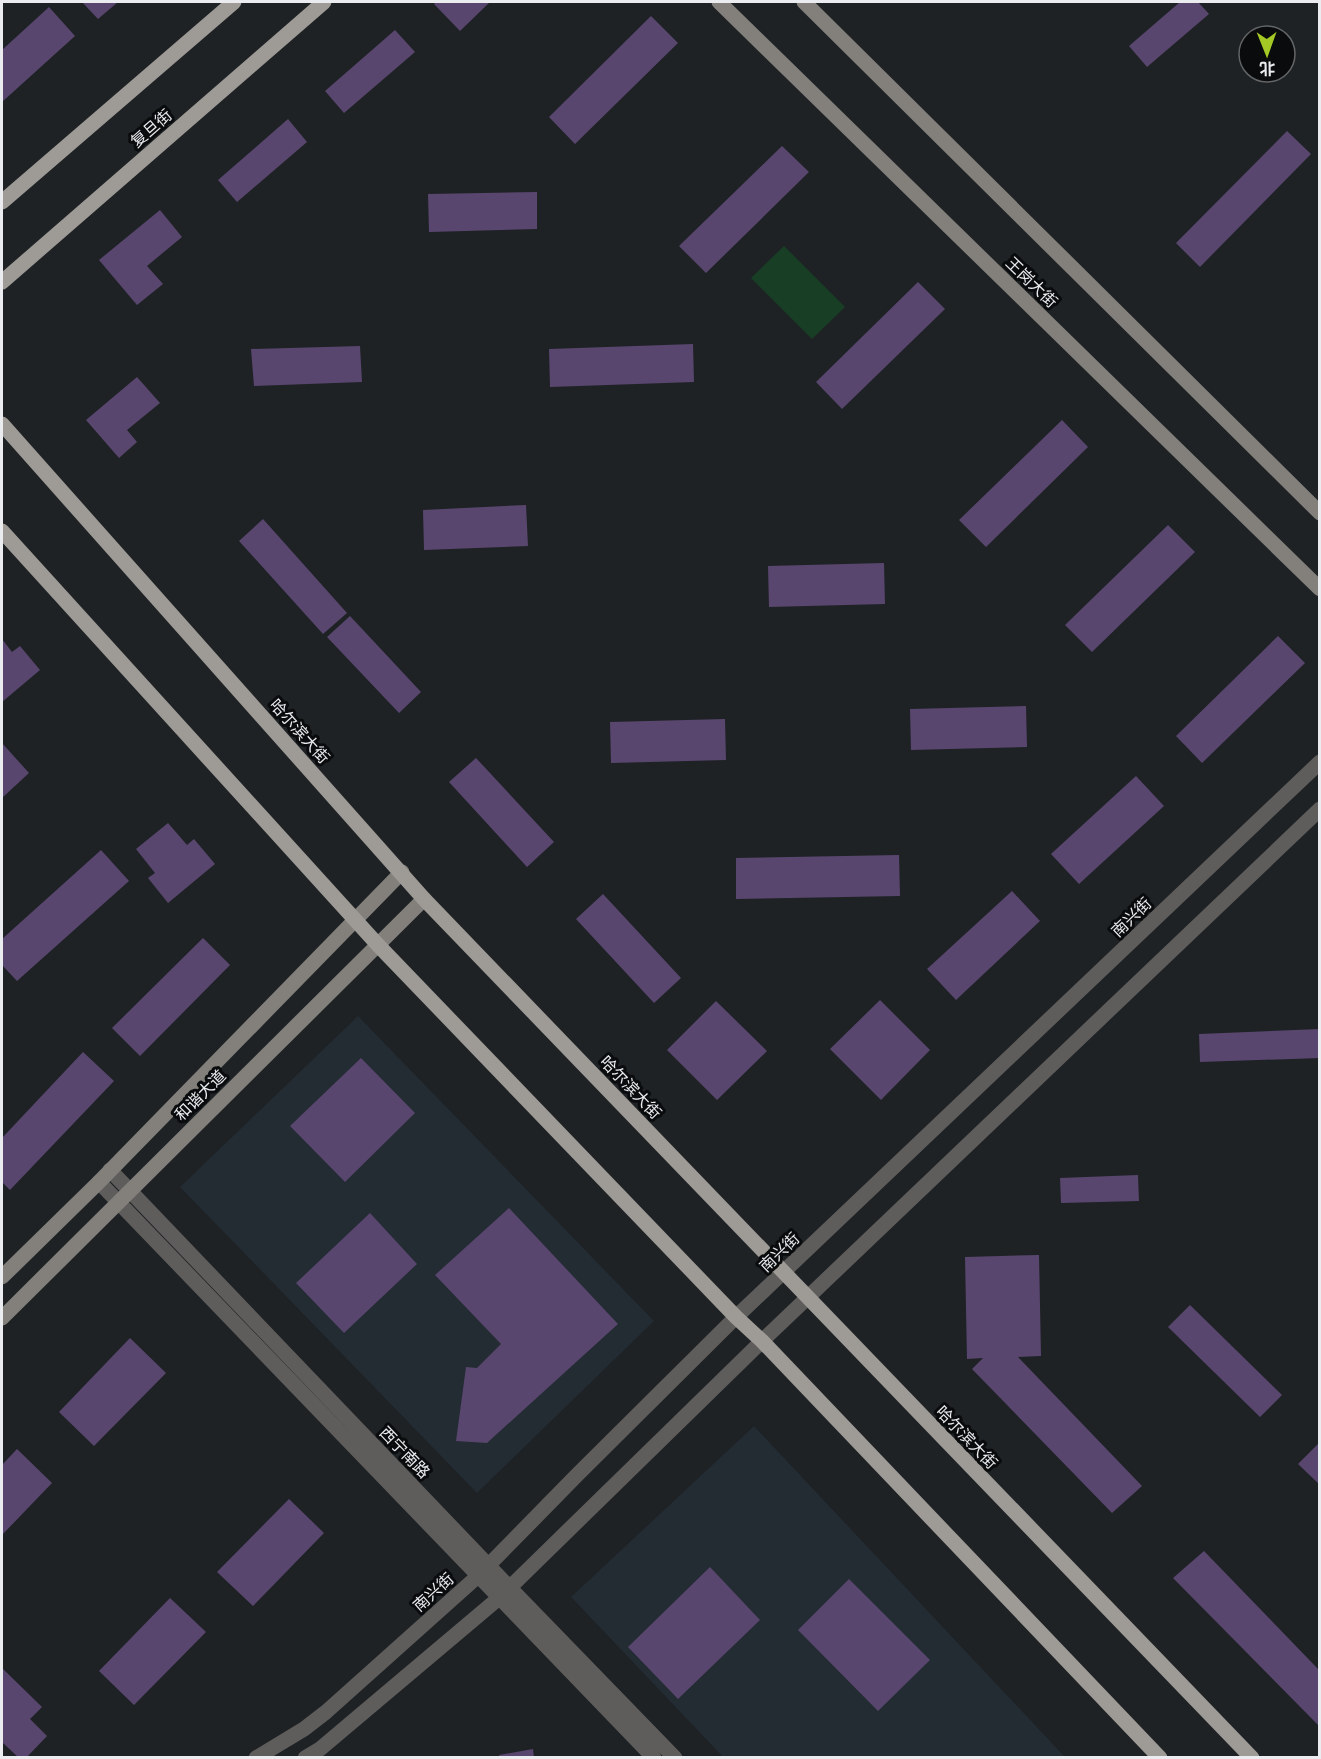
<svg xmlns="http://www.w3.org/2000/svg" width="1321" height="1759" font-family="'Noto Serif','Noto Sans SC',serif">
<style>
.built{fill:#232b33}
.green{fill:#193e26}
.building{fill:#59466e}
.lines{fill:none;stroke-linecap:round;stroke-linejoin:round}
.minor{stroke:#5f5d5b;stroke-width:15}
.tertiary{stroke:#5f5d5b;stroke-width:15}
.secondary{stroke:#83807c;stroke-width:15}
.primary{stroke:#9e9a96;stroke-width:15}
.labels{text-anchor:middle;stroke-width:6;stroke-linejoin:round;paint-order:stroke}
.street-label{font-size:16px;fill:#eaecef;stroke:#090b0c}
</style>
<rect width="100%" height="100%" fill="#1e2225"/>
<path class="built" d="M358,1016L654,1321L477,1493L180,1187Z
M754,1426L1065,1757H723L571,1597Z"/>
<path class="green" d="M784,246L845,307L812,339L751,278Z"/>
<path class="building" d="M82,2H118L98,19Z
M436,2H490L460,31L434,4Z
M1180,2H1198L1209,14L1147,67L1129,46Z
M49,7L75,36L2,102V50Z
M651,16L678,43L575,144L549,117Z
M395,30L415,52L344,113L325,91Z
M288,119L307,142L237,202L218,180Z
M1287,131L1311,154L1200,267L1176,243Z
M782,146L809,172L706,273L679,246Z
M537,192V229L429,232L428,194Z
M160,210L182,237L147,266L163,284L137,305L99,260Z
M918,282L945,309L842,409L816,382Z
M693,344L694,382L550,387L549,349Z
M360,346L362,382L254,386L251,349Z
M137,377L160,403L127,430L137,442L119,458L86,420Z
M1062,420L1088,447L986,547L959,520Z
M526,505L528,546L424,550L423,510Z
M263,519L347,613L323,634L239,541Z
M1168,525L1195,552L1092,652L1065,625Z
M884,563L885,604L769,607L768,566Z
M350,616L421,692L399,713L327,637Z
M1278,636L1305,663L1202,763L1176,736Z
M2,639L12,652L20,646L40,670L2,702Z
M1026,706L1027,747L911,750L910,709Z
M725,719L726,760L611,763L610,722Z
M2,743L29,773L2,798Z
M476,758L554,842L527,867L449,782Z
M1136,776L1164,806L1079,884L1051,854Z
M168,823L187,845L194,839L215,864L168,903L148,878L155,873L136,849Z
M101,850L129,881L17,981L2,965V939Z
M899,855L900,896L736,899V858Z
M1012,891L1040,921L956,1000L927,969Z
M603,894L681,978L654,1003L576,919Z
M203,938L230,965L140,1056L112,1028Z
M880,1000L930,1050L881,1100L830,1049Z
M716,1001L767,1051L717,1100L667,1050Z
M1320,1029V1058L1200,1062L1199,1034Z
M83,1052L114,1081L10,1190L2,1182V1138Z
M361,1058L415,1113L345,1182L290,1126Z
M1138,1175L1139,1201L1061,1203L1060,1178Z
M509,1208L618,1324L487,1443L456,1441L466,1367L477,1368L501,1344L435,1275Z
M370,1213L417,1264L344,1333L296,1283Z
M1039,1255L1041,1356L1018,1357L1142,1486L1112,1513L972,1369L983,1358L967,1359L965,1257Z
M1190,1305L1282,1395L1260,1417L1168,1327Z
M130,1338L166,1373L94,1446L59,1412Z
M1320,1442V1485L1298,1464Z
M17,1449L52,1483L2,1535V1465Z
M289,1499L324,1533L253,1606L217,1572Z
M1204,1551L1320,1671V1727L1173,1578Z
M710,1567L760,1620L678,1699L628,1647Z
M849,1579L930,1660L878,1711L798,1630Z
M170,1598L206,1632L134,1705L99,1671Z
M2,1668L42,1707L30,1719L47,1736L26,1758H19L3,1743L2,1745Z
M533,1749L534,1758H500L499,1755Z"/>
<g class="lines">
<path class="minor" d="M110,1170L509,1587L675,1758
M99,1182L654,1758"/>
<path class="tertiary" d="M256,1758L304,1729L326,1712L478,1576L577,1475L736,1317L1320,762
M305,1758L320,1749L499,1598L762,1341L1320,809"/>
<path class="secondary" d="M719,2L1320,589
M804,2L1320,513
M2,1277L99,1182L402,872
M2,1318L424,899"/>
<path class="primary" d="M2,202L234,2
M2,282L324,2
M2,424L424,899L1252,1758
M2,531L378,945L736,1317L762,1341L1160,1758"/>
</g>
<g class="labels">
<g class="street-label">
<text transform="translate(151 128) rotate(-41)" y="6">复旦街</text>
<text transform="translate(1032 282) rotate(44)" y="6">王岗大街</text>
<text transform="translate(300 731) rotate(48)" y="6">哈尔滨大街</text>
<text transform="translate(1131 917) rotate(-44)" y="6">南兴街</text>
<text transform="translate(631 1087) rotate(46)" y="6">哈尔滨大街</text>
<text transform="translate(200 1095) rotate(-45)" y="6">和谐大道</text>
<text transform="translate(779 1252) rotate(-44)" y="6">南兴街</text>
<text transform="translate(967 1437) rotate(46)" y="6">哈尔滨大街</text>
<text transform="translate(405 1452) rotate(46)" y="6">西宁南路</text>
<text transform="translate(433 1592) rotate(-42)" y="6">南兴街</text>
</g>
</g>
<rect width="1321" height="1759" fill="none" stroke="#eaecef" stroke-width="6"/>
<g transform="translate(1267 54) rotate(179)"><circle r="28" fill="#090b0c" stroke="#636567" stroke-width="1.5"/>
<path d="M0-4.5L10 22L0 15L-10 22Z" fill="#a4c824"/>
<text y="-9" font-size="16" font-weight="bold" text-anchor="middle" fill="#eaecef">北</text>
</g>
</svg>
